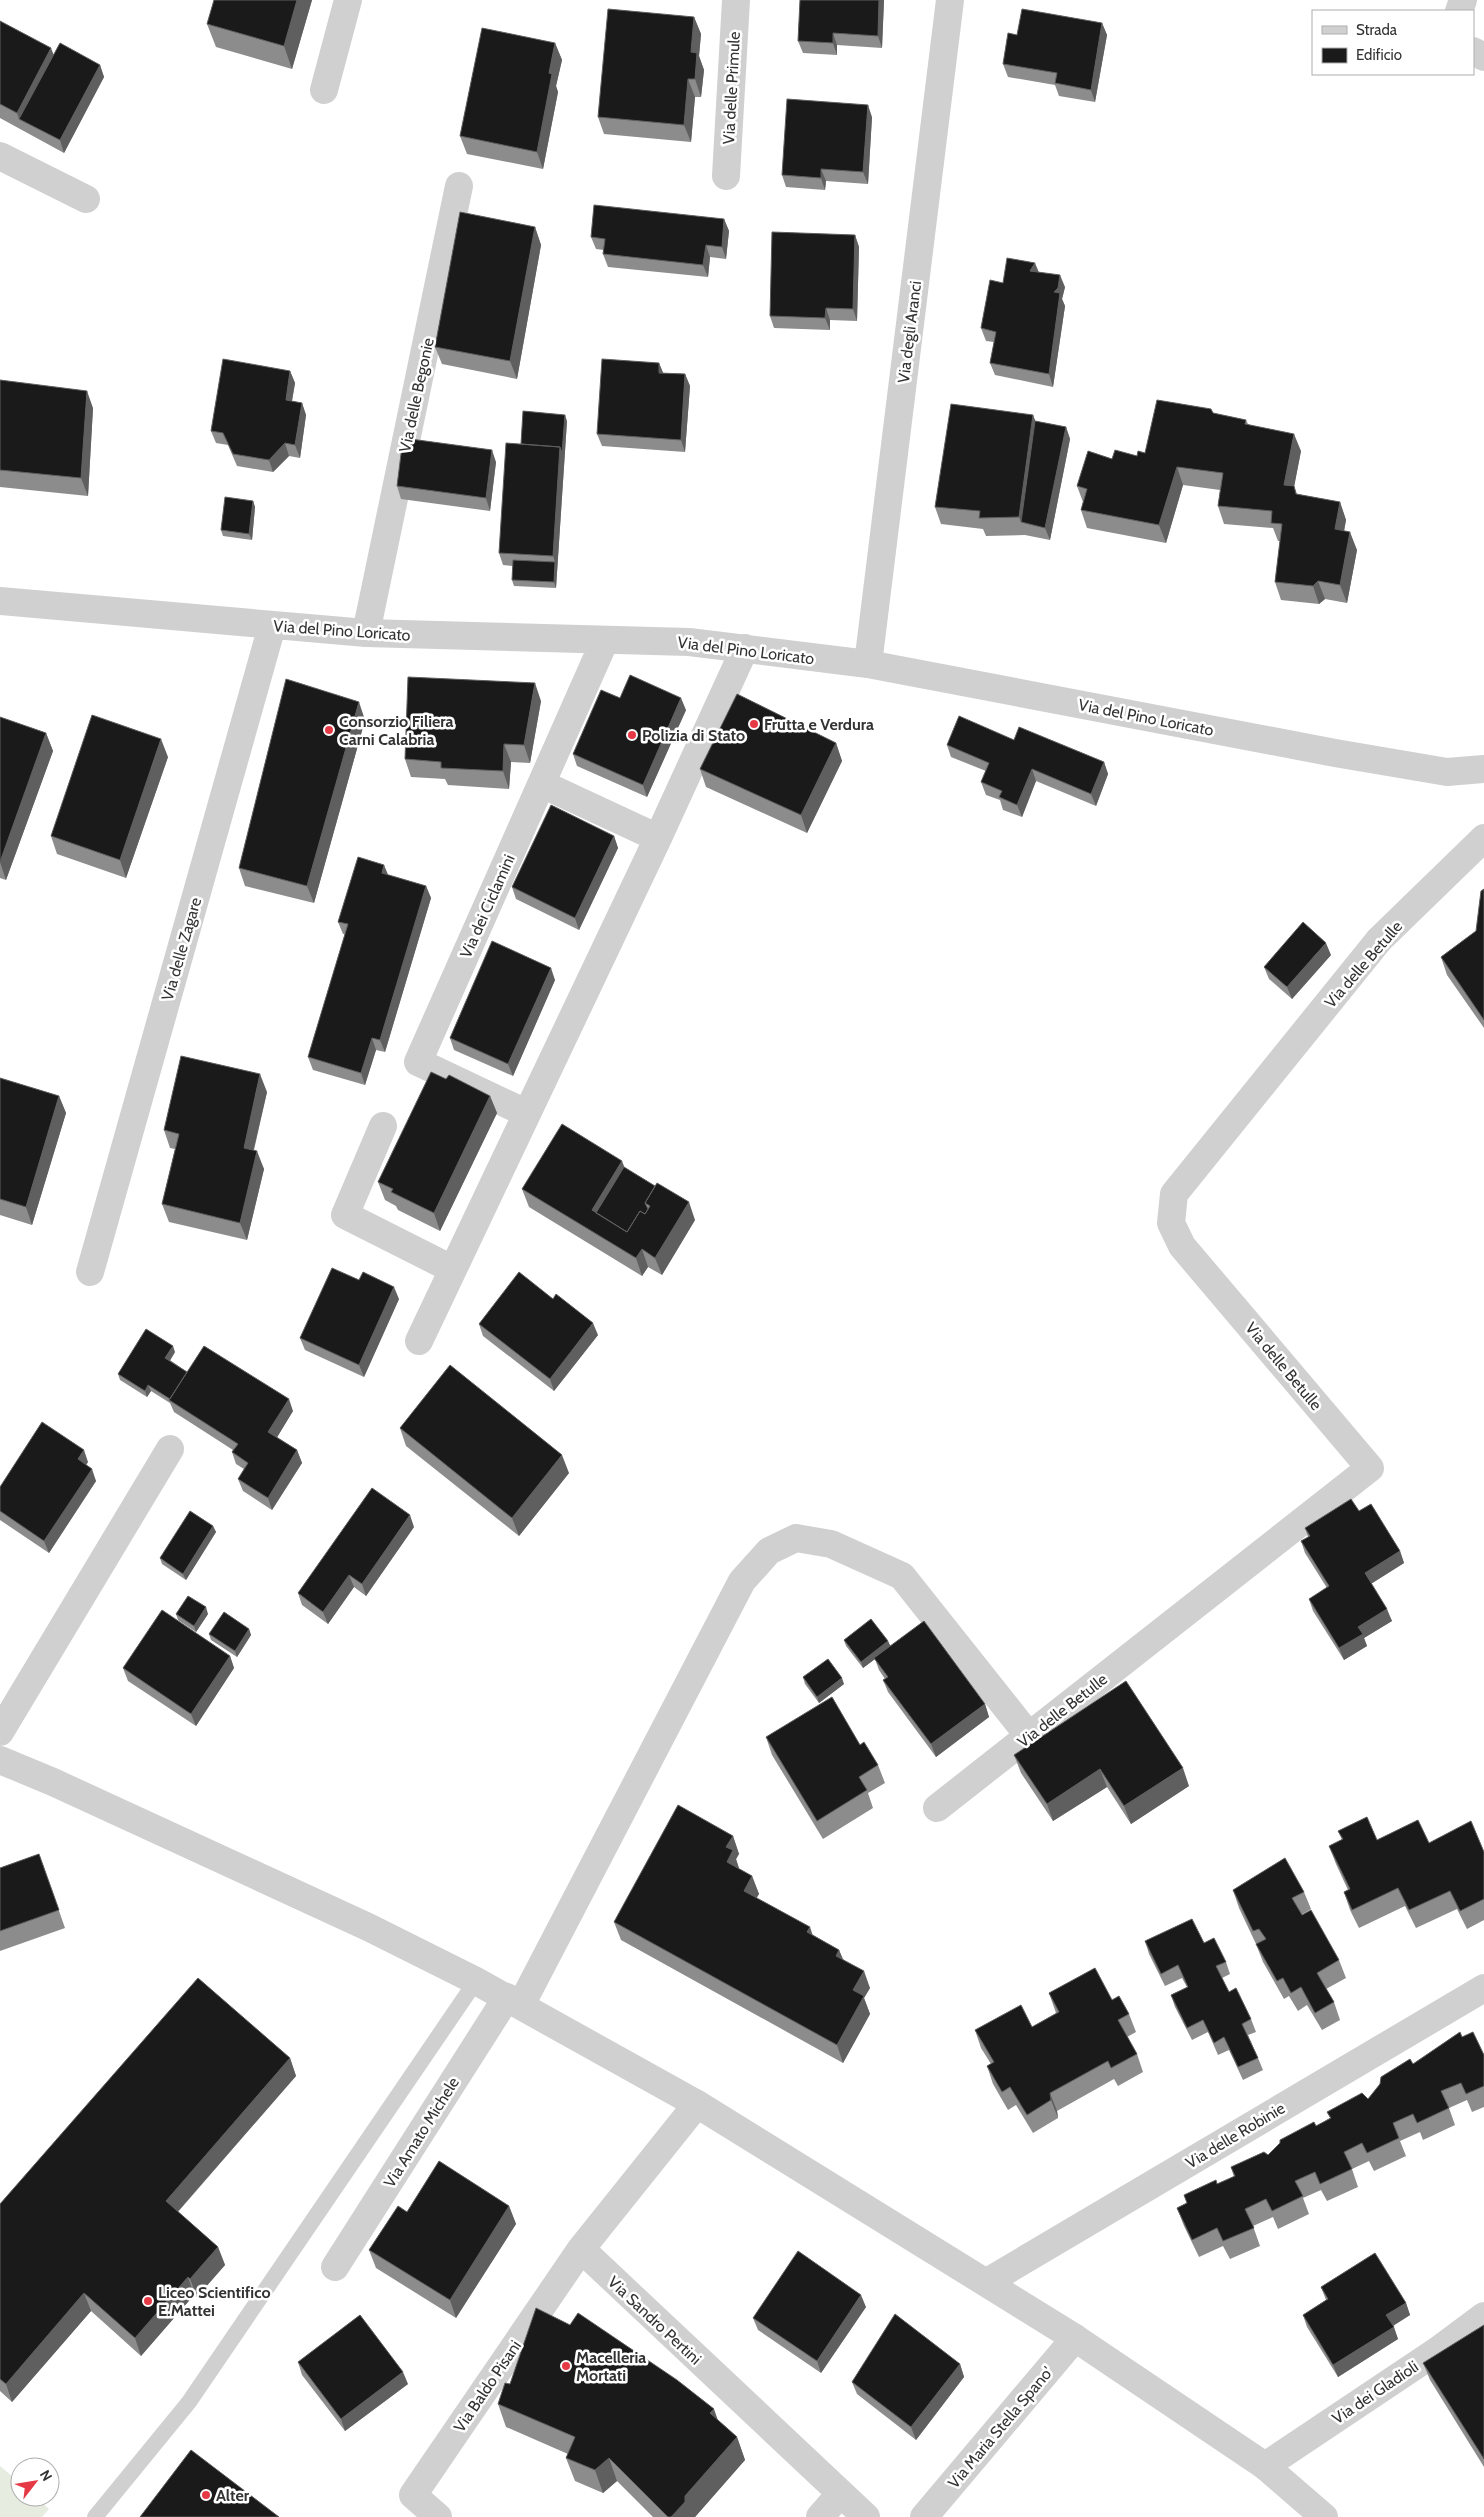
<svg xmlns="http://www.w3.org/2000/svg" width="1484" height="2517" font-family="Cabin,sans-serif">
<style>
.pitch{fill:#e6ecdf}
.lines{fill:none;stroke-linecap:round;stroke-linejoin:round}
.service{stroke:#d0d0d0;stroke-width:16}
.minor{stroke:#d0d0d0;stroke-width:28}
.tertiary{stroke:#d0d0d0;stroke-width:28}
.wall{fill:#8c8c8c}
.shaded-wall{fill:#5f5f5f}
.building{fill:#1a1a1a;stroke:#5f5f5f}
.poi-dot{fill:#e63946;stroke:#fff;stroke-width:2}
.labels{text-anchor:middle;stroke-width:5;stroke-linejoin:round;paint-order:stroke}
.street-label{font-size:16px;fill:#333;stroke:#fff}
.poi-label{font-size:16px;font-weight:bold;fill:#333;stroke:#fff;text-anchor:start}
</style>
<rect width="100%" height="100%" fill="#fff"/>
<path class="pitch" d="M0,2466L20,2483V2497H36L49,2509L42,2517H0Z"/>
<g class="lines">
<path class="service" d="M95,2517L189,2402L476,1981"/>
<path class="minor" d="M1459,11L1463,0
M1473,51L1484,57
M324,90L348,0
M0,156L86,199
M726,176L736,0
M0,601L366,633L689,642L868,664L1335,753L1447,772L1484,769
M366,633L459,186
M868,664L950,0
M542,784L658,838
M526,1113L418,1062L605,640
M383,1126L345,1215L452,1269
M90,1272L272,626
M419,1341L658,838L745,648
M0,1732L170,1449
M937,1808L1370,1468L1182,1246L1171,1223L1174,1194L1379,940L1484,838
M521,2005L742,1581L769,1551L796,1538L831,1544L902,1576L1029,1736
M697,2104L581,2249L866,2517
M335,2267L507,1997
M987,2282L1484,1988
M1265,2466L1437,2351L1484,2316
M438,2517L413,2495L581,2249
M820,2517L840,2494
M924,2517L1075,2338"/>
<path class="tertiary" d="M0,1760L53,1782L368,1927L476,1981L697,2104L1075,2338L1265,2466L1324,2517"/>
</g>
<path class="wall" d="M214,0H312L292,69L216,47L207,24Z
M800,0H884L882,48L837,45V55L803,53L798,41Z
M694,17L701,34L699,56L704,70L701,97H695L691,142L604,134L598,117Z
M0,21L53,54L100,65L104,77L64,153L0,118Z
M1102,23L1107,35L1095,102L1059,96L1055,85L1008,77L1003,64L1017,35Z
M555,43L562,60L556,86L558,92L543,169L467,154L460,136Z
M872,117L868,184L826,181L825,190L786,187L782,175Z
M724,219L729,231L726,259L710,257L708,277L608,267L603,254L604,250L596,249L591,237Z
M535,227L541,245L517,379L442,364L435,347Z
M855,235L859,247L857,321L830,320V330L774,328L770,316Z
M1038,272L1065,287L1062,299L1065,306L1053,387L995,375L990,363L994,342L986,341L981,328L1003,283Z
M659,363L663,373L685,374L690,386L685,452L602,446L597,434Z
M290,371L295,383L292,401L302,403L306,415L300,458L289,456L273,472L237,466L228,445L216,443L211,431Z
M0,380L93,408L88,496L0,487Z
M1213,413L1246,420L1248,424L1301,451L1294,486L1297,494L1340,502L1346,520L1344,531L1357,550L1347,603L1325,599L1319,604L1281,600L1275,582L1280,541H1278L1273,528L1224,524L1218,506L1220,490L1183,485L1166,543L1087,528L1081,510L1083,502L1077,486L1112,459L1137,456L1145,453Z
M1033,415L1035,421L1066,427L1070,439L1050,540L1025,535L986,536L983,529L941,524L935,507Z
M567,421L556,588L514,586L512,580L513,566L503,565L499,553L521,444Z
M496,462L490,511L401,499L397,486Z
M253,501L255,507L252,540L223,536L221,530Z
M620,698L686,710L647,797L577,766L573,754Z
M541,701L530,763L511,762L509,789L448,785L445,779L411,777L405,759Z
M0,717L46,733L53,751L6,880L0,878Z
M365,720L314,903L245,886L239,868Z
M1014,740L1104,762L1108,774L1096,806L1036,781L1022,817L1003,810L1000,800L986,795L981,782L986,771L951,757L947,745Z
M836,743L842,761L807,833L706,787L700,769Z
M168,757L126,878L57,854L51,836Z
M614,836L618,848L579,930L516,899L512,887Z
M388,875L426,886L431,898L385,1052L376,1050L365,1085L313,1070L308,1057L345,934H343L338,922Z
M1484,889V1028L1447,975L1441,957L1476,931Z
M1331,955L1292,999L1269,979L1264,967Z
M555,980L513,1076L454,1050L450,1038Z
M0,1078L59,1096L66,1113L32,1225L0,1215Z
M446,1079L490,1096L497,1113L440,1231L398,1210L396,1206L385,1200L378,1182Z
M267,1092L254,1150L264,1169L247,1240L169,1222L162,1204L175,1149L170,1148L164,1130Z
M624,1167L695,1220L662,1275L648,1267L642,1276L529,1207L522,1189Z
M399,1299L364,1377L305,1350L300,1338Z
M479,1324L598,1335L554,1391L483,1336Z
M175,1352L170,1360L187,1372L293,1411L277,1437L297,1450L302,1463L272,1510L243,1491L238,1479L244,1469L236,1464L232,1452L233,1450L174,1412L170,1403L151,1391L147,1397L120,1380L118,1374Z
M400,1428L569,1473L519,1536L406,1446Z
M88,1462L86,1465L96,1481L49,1553L0,1520V1487Z
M1359,1511L1400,1551L1404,1563L1371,1584L1392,1621L1364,1638L1367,1646L1344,1660L1313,1611L1309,1599L1327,1588L1305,1553L1301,1541L1308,1537L1305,1528Z
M213,1526L216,1532L186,1580L162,1564L160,1558Z
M414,1527L366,1596L354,1587L328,1624L302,1605L298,1593Z
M176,1614H208L196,1632L178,1620Z
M249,1629L251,1635L237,1657L211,1640L209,1634Z
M844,1640L888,1641L890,1646L985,1704L989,1717L936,1757L888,1692L883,1680L885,1679L879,1670L875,1659L863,1668L846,1646Z
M230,1656L234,1668L196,1726L128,1681L123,1668Z
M803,1677L844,1684L819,1703L805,1684Z
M766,1737L860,1745L878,1765L885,1783L868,1793L873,1808L823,1839L772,1755Z
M1014,1755L1189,1786L1131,1824L1107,1787L1053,1821L1021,1773Z
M1338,1831L1377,1840L1429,1843L1484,1852V1920L1467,1929L1457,1909L1416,1928L1405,1906L1359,1928L1350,1910L1344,1892L1348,1890L1336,1864L1329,1846L1342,1840Z
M733,1836L739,1854L736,1859L739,1869L752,1876L759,1894L756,1898L813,1935L839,1950L843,1959L870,1988L864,1998L870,2014L843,2063L621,1940L614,1922Z
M39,1854L65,1928L0,1951V1868Z
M1233,1890L1304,1892L1311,1909L1301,1915L1339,1960L1346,1978L1326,1989L1334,2002L1340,2020L1322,2030L1307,2005L1298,2011L1289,1996L1284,1999L1263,1962L1256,1944L1239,1908Z
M1145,1941L1204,1943L1226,1962L1230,1974L1222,1978L1229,1992L1251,2019L1256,2032L1248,2035L1258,2058L1263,2070L1243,2080L1229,2050L1218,2055L1208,2032L1192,2040L1175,2007L1171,1995L1187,1987L1182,1978L1165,1986L1149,1954Z
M1049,1993L1112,2000L1129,2014L1136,2032L1127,2037L1137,2054L1143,2072L1118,2086L1114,2079L1057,2111L1058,2118L1033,2133L1016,2105L1008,2110L993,2084L987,2066L991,2064L981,2048L975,2030L1032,2027L1056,2013Z
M1462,2037L1484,2055V2107L1472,2112L1467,2100L1449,2108L1455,2125L1423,2140L1420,2132L1400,2141L1406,2156L1374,2171L1369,2161L1352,2169L1358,2187L1327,2201L1321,2190L1303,2198L1309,2214L1278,2229L1273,2217L1253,2226L1260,2246L1230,2259L1223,2246L1199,2257L1184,2226L1177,2208L1187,2203L1217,2184L1234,2177L1231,2167L1268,2155L1330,2118L1327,2112L1368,2099L1413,2064Z
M290,2058L296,2076L178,2212L218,2247L225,2265L197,2297L194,2295L141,2356L91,2311L12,2402L0,2391V2204Z
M509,2206L516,2224L456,2318L376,2268L369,2250L407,2212Z
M1321,2287L1406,2303L1410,2315L1393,2326L1398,2339L1338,2377L1307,2327L1303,2315L1326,2300Z
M866,2307L821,2373L758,2330L753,2318Z
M1484,2325V2467L1430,2380L1423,2363Z
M298,2362L408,2384L345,2431L302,2375Z
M960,2364L964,2377L916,2440L857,2394L852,2382Z
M510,2384L718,2420L737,2437L745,2460L695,2517H653L617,2481L603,2493L575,2481L566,2458L568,2454L506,2427L498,2404Z"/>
<path class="shaded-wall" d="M297,0H312L292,69L284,46Z
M879,0H884L882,48L878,36Z
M694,17L701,34L699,56L704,70L701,97L695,79L691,52Z
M1102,23L1107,35L1095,102L1091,90Z
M833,33L837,45V55L833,43Z
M555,43L562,60L556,86L558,92L543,169L537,152L549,73Z
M51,48L58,66L19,119L17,113Z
M100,65L104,77L64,153L60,140Z
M688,79L695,97L691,142L684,125Z
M868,105L872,117L868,184L863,172Z
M821,169L826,181L825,190L821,178Z
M724,219L729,231L726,259L722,247Z
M535,227L541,245L517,379L510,361Z
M855,235L859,247L857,321L853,309Z
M706,245L710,257L708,277L703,265Z
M1035,263L1040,275L1030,271Z
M1060,275L1065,287L1062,299L1065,306L1053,387L1049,374L1054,292Z
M826,308L830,320V330L825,318Z
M659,363L664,375L659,373Z
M290,371L295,383L290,412L286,400Z
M685,374L690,386L685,452L681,440Z
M87,391L93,408L88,496L81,478Z
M302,403L306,415L300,458L295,445Z
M565,415L567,421L556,588L554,582L555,562L553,556L560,447Z
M1033,415L1040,433L1021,522L1019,517Z
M1066,427L1070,439L1050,540L1045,528Z
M1294,434L1301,451L1291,503L1284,485Z
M285,443L289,456L273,472L269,460Z
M492,450L496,462L490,511L486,498Z
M1177,467L1183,485L1166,543L1159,525Z
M253,501L255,507L252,540L249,534Z
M1340,502L1346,520L1341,547L1335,529Z
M1350,532L1357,550L1347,603L1340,585Z
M1318,581L1325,599L1319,604L1313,586Z
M535,683L541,701L530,763L524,745Z
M681,698L686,710L647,797L643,785Z
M359,702L365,720L314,903L307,886Z
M46,733L53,751L6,880L0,862Z
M161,739L168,757L126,878L120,860Z
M836,743L842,761L807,833L801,815Z
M504,744L511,762L509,789L503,771Z
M1104,762L1108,774L1096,806L1091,794Z
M1032,769L1036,781L1022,817L1017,805Z
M614,836L618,848L579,930L575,918Z
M384,865L389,877L382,873Z
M426,886L431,898L385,1052L380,1040Z
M1326,943L1331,955L1292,999L1287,987Z
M551,968L555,980L513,1076L508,1064Z
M372,1038L376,1050L365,1085L361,1073Z
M260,1074L267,1092L250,1165L244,1148Z
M59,1096L66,1113L32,1225L26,1207Z
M490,1096L497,1113L440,1231L434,1213Z
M257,1151L264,1169L247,1240L240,1223Z
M622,1161L629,1179L603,1221L592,1210Z
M689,1202L695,1220L662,1275L655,1258Z
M642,1249L648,1267L642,1276L636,1258Z
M394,1287L399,1299L364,1377L359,1365Z
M593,1323L598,1335L554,1391L550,1379Z
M173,1346L175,1352L168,1364L165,1358Z
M148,1385L151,1391L147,1397L145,1391Z
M289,1399L293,1411L273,1444L268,1432Z
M84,1450L88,1462L82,1471L78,1459Z
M297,1450L302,1463L272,1510L268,1498Z
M562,1455L569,1473L519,1536L512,1518Z
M92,1469L96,1481L49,1553L44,1541Z
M410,1515L414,1527L366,1596L362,1584Z
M213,1526L216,1532L186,1580L183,1574Z
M1400,1551L1404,1563L1369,1585L1365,1573Z
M349,1575L354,1587L328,1624L323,1612Z
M206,1607L208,1614L196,1632L194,1626Z
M1387,1609L1392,1621L1364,1638L1367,1646L1344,1660L1339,1648L1358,1627Z
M249,1629L251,1635L237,1657L235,1651Z
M888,1641L891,1647L863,1668L861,1662Z
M230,1656L234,1668L196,1726L191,1714Z
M842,1678L844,1684L819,1703L817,1697Z
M985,1704L989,1717L936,1757L931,1744Z
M1183,1768L1189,1786L1131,1824L1124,1806Z
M1100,1769L1107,1787L1053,1821L1047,1804Z
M733,1836L739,1854L736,1859L739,1868L733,1880L727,1862L726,1847Z
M752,1876L759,1894L750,1909L744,1891Z
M810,1927L816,1945L807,1932Z
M839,1950L846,1967L836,1956Z
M864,1971L870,1988L864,1998L870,2014L843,2063L837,2045L853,1990Z
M290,2058L296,2076L172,2218L166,2201Z
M1050,2093L1057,2111L1058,2118L1051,2100Z
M509,2206L516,2224L456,2318L450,2300Z
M218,2247L225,2265L197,2297L190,2279Z
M188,2277L194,2295L141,2356L135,2338Z
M84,2293L91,2311L12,2402L6,2384Z
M861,2295L866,2307L821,2373L817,2361Z
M1406,2303L1410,2315L1391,2327L1386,2315Z
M1394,2327L1398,2339L1338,2377L1333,2365Z
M960,2364L964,2377L916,2440L911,2427Z
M403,2372L408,2384L345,2431L341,2419Z
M714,2409L722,2432L710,2413Z
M737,2437L745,2460L695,2517H671L685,2496Z
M609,2458L617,2481L603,2493L595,2470Z"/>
<path class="building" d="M214,0H297L284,46L207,24Z
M800,0H879L878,36L833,33V43L798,41Z
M608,9L694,17L691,52L697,53L695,79H688L684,125L598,117Z
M1022,9L1102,23L1091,90L1055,83L1057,73L1003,64L1008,33L1017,35Z
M0,21L51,48L17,113L0,104Z
M482,28L555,43L549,73L552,74L537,152L460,136Z
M60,43L100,65L60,140L19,119Z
M787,99L868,105L863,172L821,169V178L782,175Z
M594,205L724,219L722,247L706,245L703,265L603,254L605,239L591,237Z
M460,212L535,227L510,361L435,347Z
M772,232L855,235L853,309L826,308L825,318L770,316Z
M1007,258L1035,263L1030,271L1060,275L1058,288L1054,292L1060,293L1049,374L990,363L996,332L981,328L990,280L1003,283Z
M223,359L290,371L286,400L302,403L295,445L285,443L269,460L233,454L223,433L211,431Z
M602,359L659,363V373L685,374L681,440L597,434Z
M0,380L87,391L81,478L0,470Z
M1157,400L1211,409L1213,413L1246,420L1245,424L1294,434L1284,485L1294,486L1296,494L1340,502L1335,529L1350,532L1340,585L1318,581L1313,586L1275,582L1282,524L1271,523L1272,511L1218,506L1223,473L1177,467L1159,525L1081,510L1087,489L1077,486L1088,451L1112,459L1115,450L1137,456L1138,451L1145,453Z
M951,404L1033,415L1019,517L979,518L980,511L935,507Z
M523,411L565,415L562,453L560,447L521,444Z
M1035,421L1066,427L1045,528L1021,522Z
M403,438L492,450L486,498L397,486Z
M506,443L560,447L553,556L499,553Z
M225,497L253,501L249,534L221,530Z
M513,560L555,562L554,582L512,580Z
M630,675L681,698L643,785L573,754L601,690L620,698Z
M408,677L535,683L524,745L504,744L503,771L441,768V762L405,759Z
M286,679L359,702L307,886L239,868Z
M737,694L836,743L801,815L700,769Z
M92,715L161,739L120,860L51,836Z
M959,716L1014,740L1019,727L1104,762L1091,794L1032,769L1017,805L999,797L1002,791L981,782L989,763L947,745Z
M0,717L46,733L0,862Z
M551,805L614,836L575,918L512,887Z
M358,857L384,865L382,873L426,886L380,1040L372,1038L361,1073L308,1057L348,924L338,922Z
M1484,889V1020L1441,957L1476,931L1481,891Z
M1303,922L1326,943L1287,987L1264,967Z
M492,941L551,968L508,1064L450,1038Z
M181,1056L260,1074L244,1148L257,1151L240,1223L162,1204L179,1134L164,1130Z
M431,1072L446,1079L449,1075L490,1096L434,1213L391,1192L393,1189L378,1182Z
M0,1078L59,1096L26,1207L0,1199Z
M562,1124L622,1161L592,1210L627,1232L640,1211L645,1214L650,1206L645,1203L657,1183L689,1202L655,1258L642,1249L636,1258L522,1189Z
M624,1167L655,1186L645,1203L648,1209L645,1214L640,1211L627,1232L596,1213Z
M332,1268L359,1280L363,1272L394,1287L359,1365L300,1338Z
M519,1272L553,1299L556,1294L593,1323L550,1379L479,1324Z
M146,1329L173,1346L165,1358L187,1372L170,1399L148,1385L145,1391L118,1374Z
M204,1346L289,1399L268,1432L297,1450L268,1498L238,1479L248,1463L232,1452L238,1444L169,1400Z
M450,1365L562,1455L512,1518L400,1428Z
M42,1422L84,1450L78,1459L92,1469L44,1541L0,1511V1487Z
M372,1488L410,1515L362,1584L349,1575L323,1612L298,1593Z
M1351,1499L1359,1511L1371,1504L1400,1551L1365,1573L1387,1609L1358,1627L1363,1634L1339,1648L1309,1599L1329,1586L1301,1541L1310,1536L1305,1528Z
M190,1511L213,1526L183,1574L160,1558Z
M188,1596L206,1607L194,1626L176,1614Z
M162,1610L230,1656L191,1714L123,1668Z
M224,1612L249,1629L235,1651L209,1634Z
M871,1619L888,1641L861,1662L844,1640Z
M924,1621L985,1704L931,1744L883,1680L888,1677L874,1658Z
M828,1659L842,1678L817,1697L803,1677Z
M1126,1681L1183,1768L1124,1806L1100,1769L1047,1804L1014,1755Z
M832,1697L860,1745L864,1742L878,1765L859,1777L867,1790L817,1821L766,1737Z
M678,1805L733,1836L726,1847L733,1850L727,1862L752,1876L744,1891L810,1927L807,1932L839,1950L836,1956L864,1971L853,1990L864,1996L837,2045L614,1922Z
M1367,1817L1377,1840L1418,1820L1429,1843L1471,1821L1484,1852V1899L1460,1911L1450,1891L1409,1910L1398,1888L1352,1910L1344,1892L1350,1889L1329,1846L1343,1839L1338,1831Z
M39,1854L59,1910L0,1931V1868Z
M1285,1858L1304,1892L1292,1898L1302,1915L1311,1910L1339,1960L1317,1973L1334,2002L1315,2013L1301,1987L1291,1993L1283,1978L1277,1981L1256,1944L1266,1939L1259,1929L1253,1931L1233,1890Z
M1192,1919L1204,1943L1214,1938L1226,1962L1216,1966L1229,1992L1236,1988L1251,2019L1242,2024L1258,2058L1238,2067L1224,2037L1214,2043L1203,2020L1187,2028L1171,1995L1188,1987L1178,1965L1161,1974L1145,1941Z
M1095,1968L1112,2000L1119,1996L1129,2014L1118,2020L1137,2054L1111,2068L1108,2061L1050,2093L1051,2100L1027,2115L1010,2087L1002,2092L987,2066L994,2062L975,2030L1021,2005L1032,2027L1059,2012L1049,1993Z
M198,1978L290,2058L166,2201L218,2247L190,2279L188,2277L135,2338L84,2293L6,2384L0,2379V2204Z
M1460,2032L1462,2037L1473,2032L1484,2055V2086L1466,2094L1461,2083L1441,2091L1449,2108L1417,2123L1413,2114L1393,2123L1399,2138L1367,2153L1362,2143L1344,2152L1352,2169L1320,2184L1315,2172L1295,2181L1303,2196L1272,2211L1266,2199L1245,2209L1254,2228L1223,2241L1217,2228L1192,2240L1177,2208L1187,2203L1184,2195L1216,2180L1217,2184L1235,2176L1231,2167L1264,2152L1268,2155L1280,2143V2140L1314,2122L1316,2126L1331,2118L1327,2112L1362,2093L1368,2099L1380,2084L1381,2077L1410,2059L1413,2064Z
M439,2161L509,2206L450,2300L369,2250L398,2206L407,2212Z
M798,2251L861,2295L817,2361L753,2318Z
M1375,2253L1406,2303L1386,2315L1394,2327L1333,2365L1303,2315L1328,2299L1321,2287Z
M536,2308L570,2325L578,2313L677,2380L714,2409L710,2413L737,2437L685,2496V2502L671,2517H668L609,2458L595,2470L566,2458L575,2437L498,2404L505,2383L510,2384Z
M895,2314L960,2364L911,2427L852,2382Z
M360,2315L403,2372L341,2419L298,2362Z
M1484,2325V2459L1423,2363Z
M191,2450L279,2517H140Z"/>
<g class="poi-dot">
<circle cx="754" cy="724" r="5"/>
<circle cx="329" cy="730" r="5"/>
<circle cx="632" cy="735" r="5"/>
<circle cx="148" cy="2301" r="5"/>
<circle cx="566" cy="2366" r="5"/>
<circle cx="206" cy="2495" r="5"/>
</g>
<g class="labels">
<g class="street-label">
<text transform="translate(731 88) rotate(-87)" y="6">Via delle Primule</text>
<text transform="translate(909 332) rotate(-83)" y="6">Via degli Aranci</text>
<text transform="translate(416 395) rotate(-78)" y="6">Via delle Begonie</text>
<text transform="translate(342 630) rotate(4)" y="6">Via del Pino Loricato</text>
<text transform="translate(746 650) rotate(7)" y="6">Via del Pino Loricato</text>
<text transform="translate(1146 717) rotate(11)" y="6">Via del Pino Loricato</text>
<text transform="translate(487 906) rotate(-66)" y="6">Via dei Ciclamini</text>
<text transform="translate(181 949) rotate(-74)" y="6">Via delle Zagare</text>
<text transform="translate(1363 964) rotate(-49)" y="6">Via delle Betulle</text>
<text transform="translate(1284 1366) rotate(50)" y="6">Via delle Betulle</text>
<text transform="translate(1062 1710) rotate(-38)" y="6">Via delle Betulle</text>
<text transform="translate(421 2132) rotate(-58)" y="6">Via Amato Michele</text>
<text transform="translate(1235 2135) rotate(-31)" y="6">Via delle Robinie</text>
<text transform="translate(655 2320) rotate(43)" y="6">Via Sandro Pertini</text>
<text transform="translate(487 2386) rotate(-56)" y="6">Via Baldo Pisani</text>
<text transform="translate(1375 2392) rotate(-34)" y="6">Via dei Gladioli</text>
<text transform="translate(1000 2427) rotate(-50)" y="6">Via Maria Stella Spano'</text>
</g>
<g class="poi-label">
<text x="339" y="727">Consorzio Filiera<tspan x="339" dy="18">Carni Calabria</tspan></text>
<text x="764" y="730">Frutta e Verdura</text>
<text x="642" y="741">Polizia di Stato</text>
<text x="158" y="2298">Liceo Scientifico<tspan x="158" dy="18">E.Mattei</tspan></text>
<text x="576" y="2363">Macelleria<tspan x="576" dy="18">Mortati</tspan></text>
<text x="216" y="2501">Alter</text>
</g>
</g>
<rect x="1312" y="10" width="162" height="65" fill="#ffffff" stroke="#adadad"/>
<rect x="1322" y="26" width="25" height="8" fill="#d0d0d0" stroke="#adadad"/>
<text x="1356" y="35" font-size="15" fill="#333333">Strada</text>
<rect x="1322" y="48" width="25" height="15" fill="#1a1a1a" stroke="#adadad"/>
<text x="1356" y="60" font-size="15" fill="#333333">Edificio</text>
<g transform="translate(35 2482) rotate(59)"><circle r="24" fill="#ffffff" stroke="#adadad"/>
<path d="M0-4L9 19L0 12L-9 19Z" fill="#e63946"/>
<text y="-8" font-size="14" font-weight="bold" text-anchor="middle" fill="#333333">N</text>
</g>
</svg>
